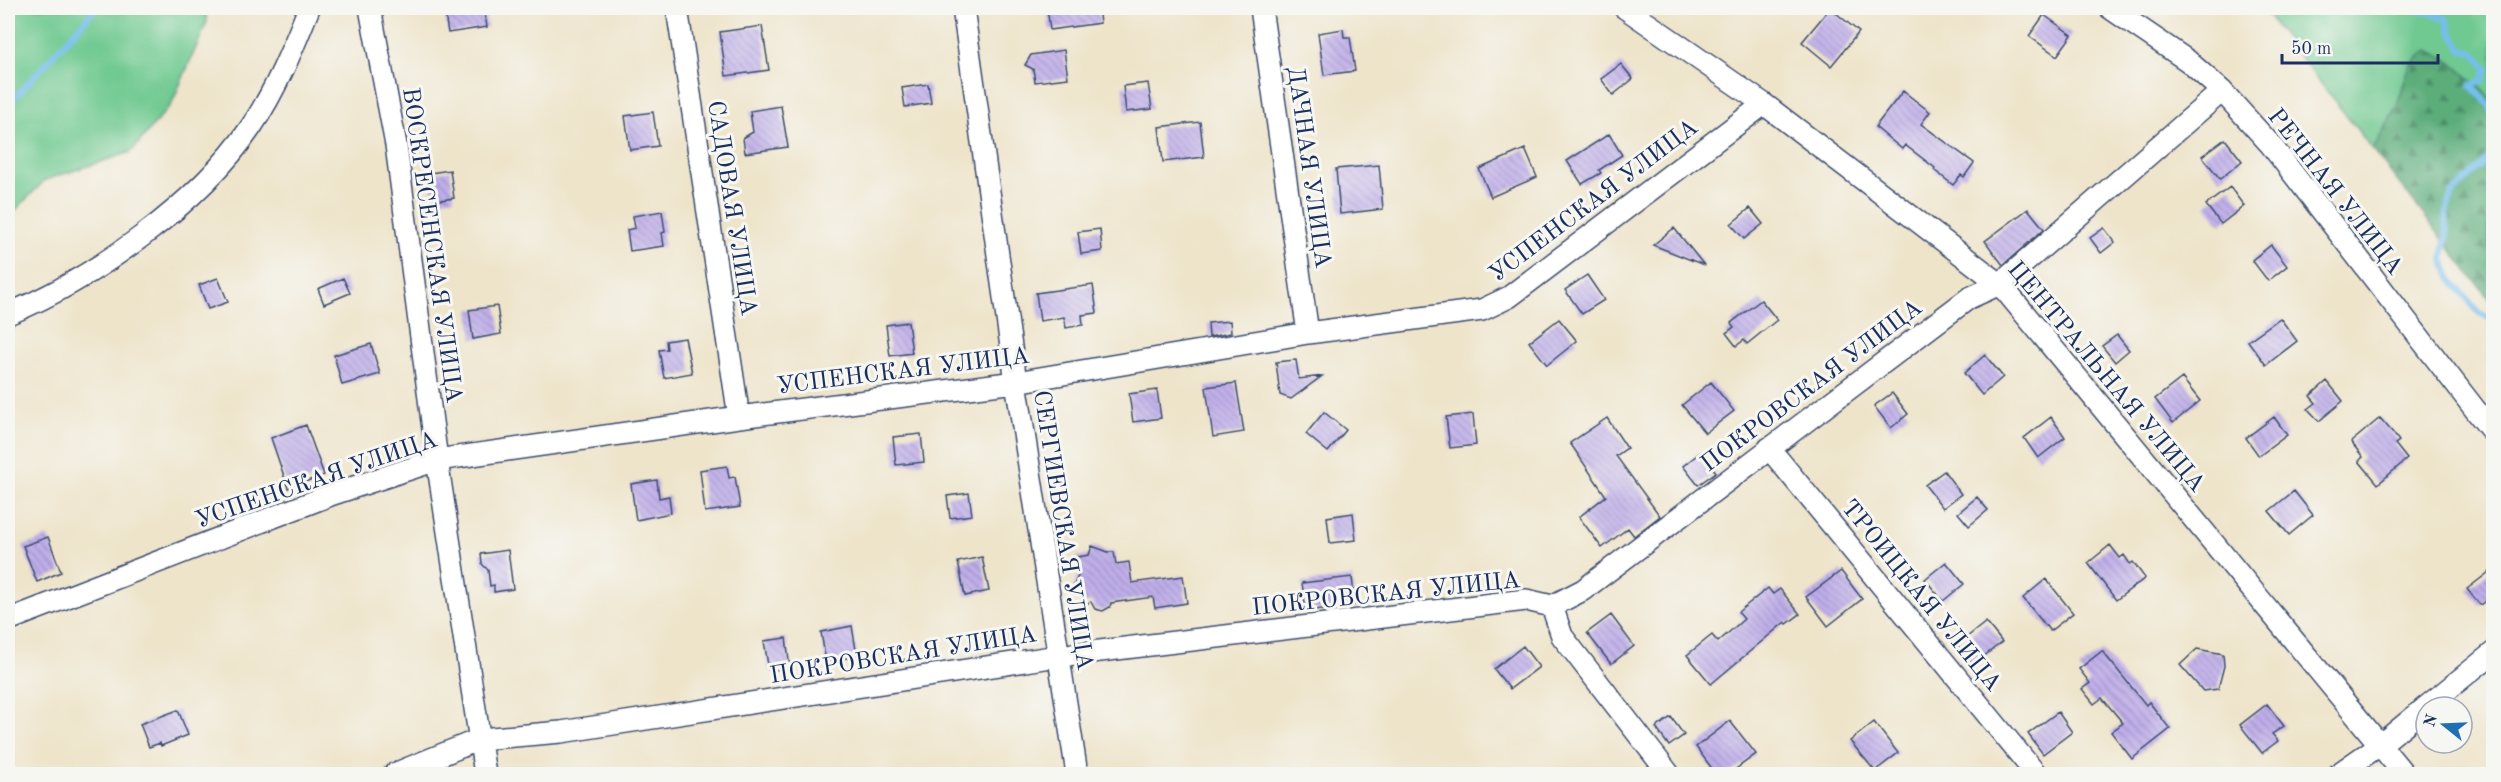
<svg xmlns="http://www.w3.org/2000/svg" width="2501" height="782" font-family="'Old Standard TT',serif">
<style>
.grass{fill:#70c990;stroke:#467c77;stroke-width:1.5}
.forest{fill:url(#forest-firs);stroke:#3c6e6c;stroke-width:1.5}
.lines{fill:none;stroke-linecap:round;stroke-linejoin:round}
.stream{stroke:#76beee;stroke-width:6}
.building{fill:url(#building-back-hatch)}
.street-casing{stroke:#3b4a6e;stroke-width:24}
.street{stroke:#fff;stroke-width:21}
.labels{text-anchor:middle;stroke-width:6;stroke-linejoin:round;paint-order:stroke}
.street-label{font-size:24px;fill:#1b2f5e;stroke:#f6f6f2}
</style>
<defs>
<pattern id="forest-firs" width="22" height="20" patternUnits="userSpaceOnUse" patternTransform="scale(1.5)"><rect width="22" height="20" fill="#5cad7a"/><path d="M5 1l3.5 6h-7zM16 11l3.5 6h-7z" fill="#4b8d67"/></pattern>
<pattern id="building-back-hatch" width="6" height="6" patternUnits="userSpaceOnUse" patternTransform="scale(1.5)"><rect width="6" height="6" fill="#c0afea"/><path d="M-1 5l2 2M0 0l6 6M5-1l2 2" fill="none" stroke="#9b8fc1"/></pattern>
</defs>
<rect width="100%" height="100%" fill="#f6f6f2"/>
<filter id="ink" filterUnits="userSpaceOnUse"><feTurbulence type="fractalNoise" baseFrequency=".0167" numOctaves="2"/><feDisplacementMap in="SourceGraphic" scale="12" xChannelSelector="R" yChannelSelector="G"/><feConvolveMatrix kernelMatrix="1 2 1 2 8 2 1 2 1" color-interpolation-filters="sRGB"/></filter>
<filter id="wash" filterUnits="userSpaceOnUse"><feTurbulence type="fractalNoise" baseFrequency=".008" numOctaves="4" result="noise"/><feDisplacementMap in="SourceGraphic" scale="24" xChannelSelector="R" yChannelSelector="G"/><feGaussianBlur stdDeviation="1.35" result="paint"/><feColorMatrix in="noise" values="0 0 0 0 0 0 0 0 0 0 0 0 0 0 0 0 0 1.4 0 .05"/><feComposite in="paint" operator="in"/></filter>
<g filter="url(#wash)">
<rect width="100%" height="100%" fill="#eee4ca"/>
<path class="grass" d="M8,8H205L207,22L172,103L131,152L45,180L8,218Z
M2262,8H2493V100L2447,59L2410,65L2397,106L2373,150Z
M2493,184V255L2489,249V199Z"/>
<path class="forest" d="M2428,50L2447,59L2493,100L2494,184L2489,199V249L2493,255V304L2373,150L2397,106L2410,65Z"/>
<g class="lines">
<path class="stream" d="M2357,8L2361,12L2375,11L2377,8
M2413,8L2447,19C2449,32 2457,38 2461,50L2474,53L2487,68L2483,81L2470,85L2490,106L2494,123
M8,105L96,8
M2494,145L2491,156L2453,193L2446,212L2447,233L2443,259L2450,278L2479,313L2494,319"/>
</g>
<g id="blocks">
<path class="building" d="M444,8H484L487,27L448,33Z
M1047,8H1098L1100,23L1050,30Z
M1830,8L1859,32L1831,66L1802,42Z
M2044,15L2072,35L2057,56L2029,36Z
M762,26L769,70L726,76L720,32Z
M1343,29L1344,37H1350L1355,71L1324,75L1318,33Z
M1064,50L1068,78L1035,82L1033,69L1025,65L1031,55Z
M1621,64L1633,79L1613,95L1601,79Z
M1148,83L1152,109L1126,112L1123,86Z
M928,84L931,103L905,107L902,88Z
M1903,91L1930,112L1921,124L1974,163L1964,177L1961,175L1953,185L1934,170L1935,168L1905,145L1902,149L1875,127Z
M781,106L788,147L745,153L743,138L753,132L750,111Z
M653,112L658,146L630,150L625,116Z
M1200,122L1204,157L1163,162L1159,127Z
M1609,134L1622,155L1599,170L1601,173L1582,184L1567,161Z
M2225,139L2242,161L2220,179L2202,156Z
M1525,149L1537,177L1491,197L1479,169Z
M1379,165L1383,209L1340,214L1336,169Z
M450,170L454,198L434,201L430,173Z
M2230,187L2244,206L2221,224L2206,205Z
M1750,208L1763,224L1744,239L1731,224Z
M2028,209L2044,229L2003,265L1985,241Z
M662,211L665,232L662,233L664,246L630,251L627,230L635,228L633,216Z
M1674,228L1704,265L1653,245Z
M2104,228L2115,242L2101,253L2090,238Z
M1100,229L1102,251L1081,254L1078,232Z
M2271,245L2287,266L2268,281L2252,260Z
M1587,275L1604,300L1582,314L1565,290Z
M218,278L228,302L208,309L199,285Z
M343,278L350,293L324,304L318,289Z
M1093,285L1097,313L1082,315L1083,325L1066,328L1064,317L1040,321L1036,293Z
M1761,300L1777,320L1747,344L1744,340L1736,346L1726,333L1734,327L1731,323Z
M497,306L501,334L473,339L469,310Z
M2280,318L2297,341L2266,365L2248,341Z
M1559,319L1577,341L1547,365L1529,342Z
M1230,321L1231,333L1209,337L1208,323Z
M908,322L912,353L890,356L886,325Z
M2117,335L2129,350L2115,362L2102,346Z
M685,338L692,373L664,378L659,350L667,349L666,341Z
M371,344L380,374L342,385L334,355Z
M1985,355L2003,377L1982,395L1964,373Z
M1296,360L1299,379L1322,376L1291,399L1280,395L1276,362Z
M2182,378L2200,401L2173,423L2155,399Z
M2327,381L2343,401L2319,421L2308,409L2316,403L2310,396Z
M1711,382L1734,411L1705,433L1682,405Z
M1236,383L1244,432L1213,437L1206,387Z
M1157,390L1161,418L1133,422L1129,394Z
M1892,393L1908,414L1891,428L1874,406Z
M1324,412L1346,430L1328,452L1306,434Z
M1473,414L1476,445L1450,448L1446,417Z
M2051,417L2065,437L2038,458L2024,438Z
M2274,417L2287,435L2259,456L2246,438Z
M1607,418L1627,448L1616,456L1660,516L1634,536L1628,528L1602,548L1579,517L1606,496L1570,443Z
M2380,418L2394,434L2399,441L2395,444L2407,459L2378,484L2359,461L2363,457L2351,442Z
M306,425L324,475L288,488L271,438Z
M921,434L924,462L896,465L893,437Z
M1701,452L1716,472L1698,485L1683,466Z
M727,466L729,478L735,477L740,507L705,512L700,470Z
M1944,471L1961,494L1943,508L1925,485Z
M657,480L659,498L669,496L671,513L636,520L631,484Z
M2294,491L2313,515L2289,535L2269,511Z
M969,493L972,515L950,518L947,496Z
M1977,497L1988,510L1969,526L1958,513Z
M1353,513L1356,540L1330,543L1327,517Z
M48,537L61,572L37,582L23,546Z
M2110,545L2120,558L2124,555L2130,564L2133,562L2145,578L2116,600L2088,563Z
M1092,546L1108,552H1114L1116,564L1129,562L1132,583L1183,576L1187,603L1155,608L1153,597L1111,603L1110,607L1103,611L1095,609L1091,602L1083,604L1081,591L1073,588L1079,574L1077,557L1089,555Z
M508,550L513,589L494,592V585L490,586L488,570L482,564L481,554Z
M982,557L989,591L965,596L958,562Z
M1946,562L1964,584L1943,601L1925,579Z
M2493,569V595L2480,605L2467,589Z
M1841,571L1862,599L1828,626L1806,597Z
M1352,577L1355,605L1306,611L1302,583Z
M2046,579L2073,613L2050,631L2023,598Z
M1768,588L1773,594L1780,589L1800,614L1787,624L1785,622L1711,684L1687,655L1712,635L1718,642L1744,619L1738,612Z
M1611,615L1634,646L1611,664L1587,633Z
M1986,622L2002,642L1973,665L1957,645Z
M852,626L857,656L826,662L821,632Z
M786,638L790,668L769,671L764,641Z
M1523,646L1539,667L1510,689L1494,669Z
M2197,649L2223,654L2224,666L2218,689L2203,691L2180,665Z
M2102,651L2146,705L2149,702L2170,729L2132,759L2111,732L2123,723L2102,698L2094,704L2082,689L2090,683L2079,669Z
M2267,704L2284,726L2272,734L2278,741L2262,753L2240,725Z
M178,710L188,735L161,746L160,743L149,747L140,724Z
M2058,712L2072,732L2043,754L2028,734Z
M1671,717L1684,735L1669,746L1656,728Z
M1730,721L1756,754L1729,774H1716L1696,747Z
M1874,722L1898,753L1875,771L1850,741Z"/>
</g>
</g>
<g filter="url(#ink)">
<use href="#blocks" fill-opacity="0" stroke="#3b4a6e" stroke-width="1.5"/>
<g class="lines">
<defs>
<path id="street" d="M370,8L396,145L437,460L485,774
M677,8L739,417
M963,8L1016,382L1077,774
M1261,8L1308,333
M1625,8L1764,104L2000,284L2404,774
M2110,8L2188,61L2222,91L2271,145L2494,434
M8,314C92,280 200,203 251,127C276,90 293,48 309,8
M1769,448L2036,774
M1552,606L1562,636L1669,774
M8,620L333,494L437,460L739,417L1016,382L1308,333L1482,310L1509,297L1764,104
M2426,707L2494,652
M394,774L480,739L561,732L1058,656L1526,600L1552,606L1583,590L1969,298L2000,284L2222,91
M2338,774L2381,744L2426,707"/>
</defs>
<use href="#street" class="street-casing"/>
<use href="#street" class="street"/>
</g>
</g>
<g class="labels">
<g class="street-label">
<text transform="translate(1310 167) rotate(82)" y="8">ДАЧНАЯ УЛИЦА</text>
<text transform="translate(2336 191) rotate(52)" y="8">РЕЧНАЯ УЛИЦА</text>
<text transform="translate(1593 200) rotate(-37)" y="8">УСПЕНСКАЯ УЛИЦА</text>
<text transform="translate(733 208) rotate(81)" y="8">САДОВАЯ УЛИЦА</text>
<text transform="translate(433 245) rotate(82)" y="8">ВОСКРЕСЕНСКАЯ УЛИЦА</text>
<text transform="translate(903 370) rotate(-7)" y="8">УСПЕНСКАЯ УЛИЦА</text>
<text transform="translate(2107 376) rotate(50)" y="8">ЦЕНТРАЛЬНАЯ УЛИЦА</text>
<text transform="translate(1811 385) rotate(-37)" y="8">ПОКРОВСКАЯ УЛИЦА</text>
<text transform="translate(316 479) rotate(-19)" y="8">УСПЕНСКАЯ УЛИЦА</text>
<text transform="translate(1064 530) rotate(81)" y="8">СЕРГИЕВСКАЯ УЛИЦА</text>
<text transform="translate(1386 593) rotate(-6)" y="8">ПОКРОВСКАЯ УЛИЦА</text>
<text transform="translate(1922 595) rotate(51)" y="8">ТРОИЦКАЯ УЛИЦА</text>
<text transform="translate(903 654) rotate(-9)" y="8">ПОКРОВСКАЯ УЛИЦА</text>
</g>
</g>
<rect width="2501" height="782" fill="none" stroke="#f6f6f2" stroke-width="30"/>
<g transform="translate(2444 725) rotate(288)"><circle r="28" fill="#f6f6f2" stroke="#9ea6b7" stroke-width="1.5"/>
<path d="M0-4.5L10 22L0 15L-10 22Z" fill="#1f6fb2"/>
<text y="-9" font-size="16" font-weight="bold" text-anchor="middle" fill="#1b2f5e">N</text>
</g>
<path d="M2282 54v9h156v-9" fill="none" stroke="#1b2f5e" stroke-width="3"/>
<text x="2291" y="54" font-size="18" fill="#1b2f5e" stroke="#f6f6f2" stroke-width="4.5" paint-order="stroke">50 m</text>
</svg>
